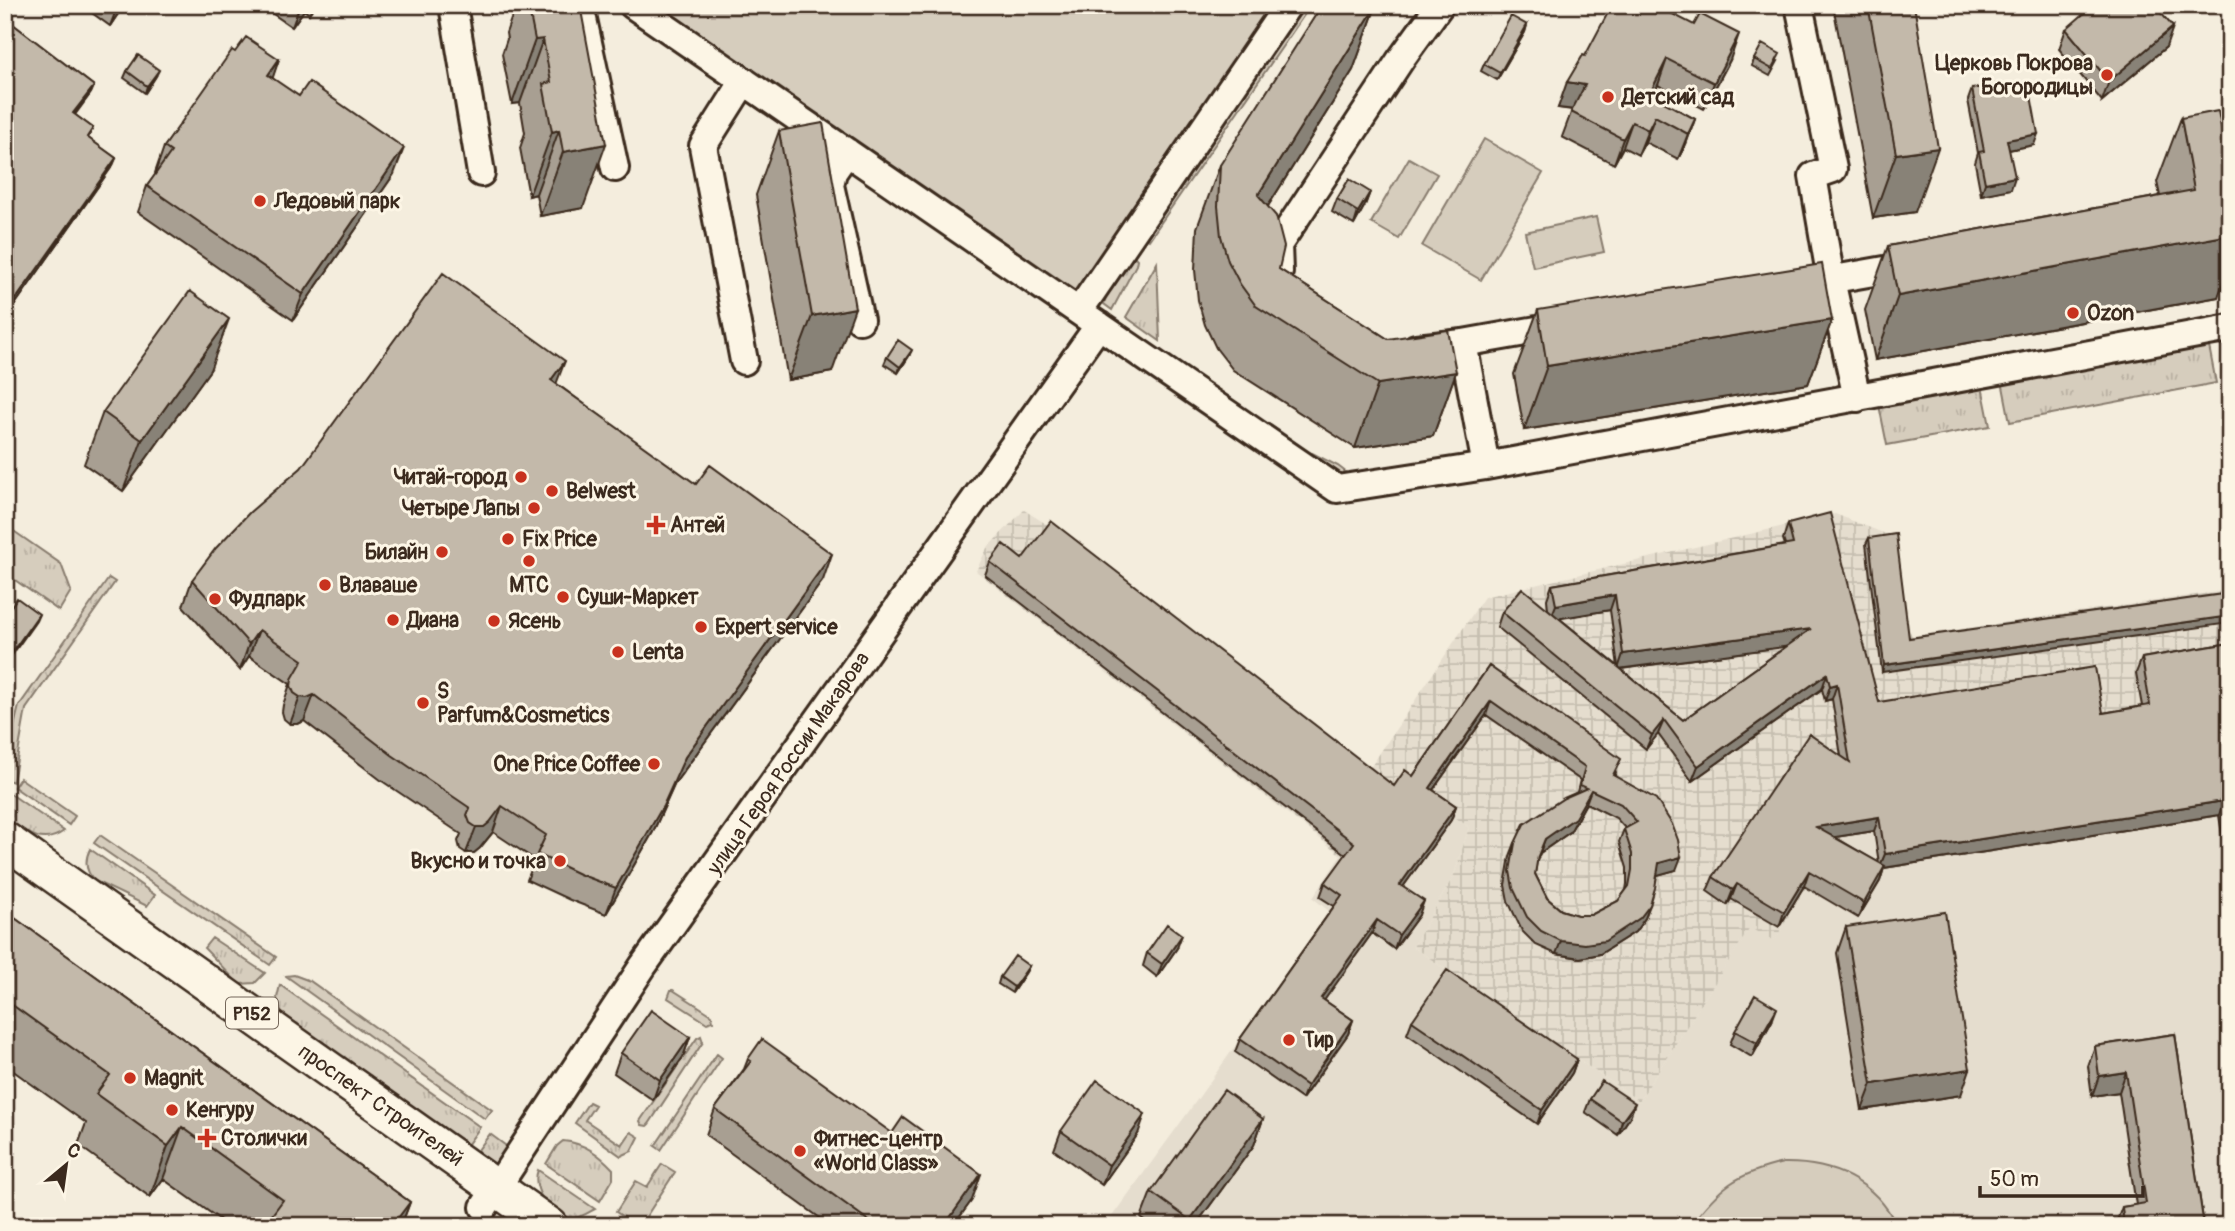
<svg xmlns="http://www.w3.org/2000/svg" width="2235" height="1231" font-family="Pangolin,sans-serif">
<style>
.built{fill:#e5ddce}
.industrial{fill:url(#industrial-grid)}
.grass{fill:url(#grass-tufts);stroke:#887c6e;stroke-width:2}
.park{fill:#d6cdbd;stroke:#887c6e;stroke-width:2}
.lines{fill:none;stroke-linecap:round;stroke-linejoin:round}
.minor-casing{stroke:#3b2a1e;stroke-width:32}
.major-casing{stroke:#3b2a1e;stroke-width:40}
.minor{stroke:#fcf5e5;stroke-width:26}
.major{stroke:#fcf5e5;stroke-width:35}
.wall{fill:#a89f92;stroke:#3b2a1e;stroke-width:2;fill-rule:evenodd}
.shaded-wall{fill:#888277;stroke:#3b2a1e;stroke-width:2}
.building{fill:#c3b9aa;stroke:#3b2a1e;stroke-width:2;fill-rule:evenodd}
.poi-dot{fill:#c8321e;stroke:#fcf5e5;stroke-width:2.5}
.labels{text-anchor:middle;stroke-width:6;stroke-linejoin:round;paint-order:stroke}
.shield{fill:#fcf5e5;stroke:#75675a;stroke-width:2}
.shield-label{font-size:19px;font-weight:bold;fill:#3b2a1e}
.poi-label{font-size:21px;font-weight:bold;fill:#3b2a1e;stroke:#fcf5e5;text-anchor:start}
.street-label{font-size:21px;fill:#3b2a1e;stroke:#fcf5e5}
</style>
<defs>
<pattern id="industrial-grid" width="8" height="8" patternUnits="userSpaceOnUse" patternTransform="scale(1.75)"><rect width="8" height="8" fill="#e5ddce"/><path d="M0 4h8M4 0v8" fill="none" stroke="#c5beb0"/></pattern>
<pattern id="grass-tufts" width="24" height="20" patternUnits="userSpaceOnUse" patternTransform="scale(1.75)"><rect width="24" height="20" fill="#d6cdbd"/><path d="M3 7l-1-3M5 7V3M7 7l1-3M15 17l-1-3M17 17v-4M19 17l1-3" fill="none" stroke="#b9b0a2"/></pattern>
</defs>
<rect width="100%" height="100%" fill="#f4eddd"/>
<filter id="ink" filterUnits="userSpaceOnUse"><feTurbulence type="fractalNoise" baseFrequency=".0143" numOctaves="2"/><feDisplacementMap in="SourceGraphic" scale="14" xChannelSelector="R" yChannelSelector="G"/><feConvolveMatrix kernelMatrix="1 2 1 2 8 2 1 2 1" color-interpolation-filters="sRGB"/></filter>
<g filter="url(#ink)">
<path class="built" d="M2230,729V1226H1105L1192,1107L1330,912L1313,898L1341,855L1345,857L1400,780L1469,827L1454,875L1413,947L1639,1101L1750,927L1774,940L1850,815Z"/>
<path class="industrial" d="M1024,510L1064,535L1370,768L1484,597L1835,514L1896,538L1908,627L1912,636L2230,590V729L1850,815L1774,941L1750,928L1639,1101L1413,947L1454,875L1469,827L1400,780L1345,857L1341,855L976,571L987,548Z"/>
<path class="grass" d="M1304,5H1311L1149,240L1144,237Z
M2220,5H2230V70Z
M1133,255L1137,259L1136,265L1112,310L1104,304L1108,290Z
M1157,263L1160,341L1126,317Z
M2208,341L2216,383L2010,422L2002,381Z
M1982,386L1990,426L1887,445L1879,405Z
M1312,453L1338,466L1347,473L1456,458L1342,482L1309,457Z
M5,525L61,564L71,591L59,611L5,573Z
M109,578L115,582L26,709L13,782L5,779V763L19,706Z
M20,778L75,816L69,825L14,787Z
M5,790L64,831C41,848 25,831 5,817Z
M100,835L276,957L270,965L94,843Z
M90,849L155,895L147,906L95,881C85,871 84,861 90,849Z
M212,938L265,973L255,983L239,984L204,948Z
M294,975L310,981L492,1110L485,1119L286,976Z
M280,985L480,1127L465,1148L282,1014L277,998Z
M671,990H673L712,1015L713,1021L707,1023L668,998Z
M701,1036L703,1042L649,1124L647,1126L642,1125L640,1121L642,1118L697,1038Z
M717,1054L722,1058L661,1150L655,1146Z
M589,1102L595,1105L585,1120L622,1145L631,1132L639,1137L632,1151L621,1156L575,1123Z
M490,1134L513,1151L498,1165L490,1164L475,1154Z
M563,1141C584,1143 599,1154 613,1169V1179L600,1201L546,1164L557,1146Z
M662,1164L675,1172L640,1226H637L616,1212L636,1181L647,1187Z
M538,1170L595,1209C589,1212 581,1218 574,1218C552,1220 530,1189 538,1170Z"/>
<path class="park" d="M670,5H1283L1080,305L659,22Z
M1484,139L1543,173L1481,280L1422,246Z
M1409,158L1437,174L1399,239L1371,223Z
M1596,217L1604,252L1533,267L1525,232Z
M1783,1163C1831,1162 1875,1180 1897,1226H1690C1719,1187 1736,1174 1783,1163Z"/>
<g class="lines">
<defs>
<path id="minor" d="M453,5L481,173
M583,5L581,10L615,168
M633,5L1337,489L1486,466L2230,328
M1799,5L1833,169L1813,176L1831,280L1857,398
M744,81L703,146L744,361
M847,152L833,172L830,185L860,320
M1279,272L1278,245L1401,59L1440,5
M1789,287L1913,265
M1079,311L1288,5
M1463,343L1486,466
M1416,348L1463,343L1565,325
M484,1207L643,966L1099,325"/>
<path id="major" d="M5,840L550,1226"/>
</defs>
<use href="#minor" class="minor-casing"/>
<use href="#major" class="major-casing"/>
<use href="#minor" class="minor"/>
<use href="#major" class="major"/>
</g>
<path class="wall" d="M81,5H124L110,26Z
M260,5H315L309,14L304,10L292,27Z
M516,5H580L583,208L540,216L536,194L529,196L520,148L525,133L520,103L512,104L502,54L507,39L506,33Z
M1833,5H1914L1915,212L1873,218Z
M1376,6L1353,70L1268,206L1279,269L1388,339L1456,372L1433,436L1355,448L1233,370L1216,348L1205,325L1198,300L1195,270L1197,228L1220,165Z
M5,18L94,86L91,93L75,115L93,128L88,138L116,158L113,165L14,306L5,299Z
M1527,25L1525,32L1497,80L1481,71L1484,64Z
M2066,29L2166,47L2102,101L2059,49Z
M235,52L279,59L272,78L394,174L293,320L138,212L147,186L156,174L155,173L164,147Z
M1585,56L1730,60L1704,109L1658,85L1654,93L1663,102L1695,119L1686,144L1678,159L1645,142L1638,155L1623,147L1614,164L1562,137L1572,110L1558,108Z
M1754,59L1778,61L1770,76L1752,66Z
M127,71L156,76L145,93L124,78Z
M1972,89L1999,94L2034,145L2009,150L2011,189L1981,195L1975,163L1978,153L1968,100Z
M2181,118L2218,297L1875,360L1865,310L1888,246L2160,196L2157,182Z
M779,131L832,372L788,380L756,195Z
M1370,192L1365,205L1354,225L1332,212L1337,199Z
M1538,310L1832,320L1808,384L1524,430L1514,374Z
M909,356L898,373L884,364L887,357Z
M210,370L123,491L84,464L103,412Z
M557,384L823,580L675,783L653,832L606,914L570,900L527,880L535,860L493,832L480,848L474,853H466L460,849L458,841L461,834L382,781L304,721L298,724H290L284,719L282,712L283,705L290,684L249,656L240,670L183,606L192,580Z
M1788,524L1879,702L2103,713L2142,706L2136,673L2142,658L2230,643V853L2225,854L2219,815L1884,868L1880,881L1858,918L1804,886L1779,927L1731,899L1727,905L1707,891L1713,877L1841,756L1832,699L1825,701L1822,689L1692,781L1658,734L1646,749L1497,627L1502,612L1548,609L1547,599L1552,585L1785,545L1783,539ZM1610,610L1618,666L1559,618ZM1787,646L1683,720L1621,669ZM1874,831L1879,863L1835,837Z
M1869,538L1909,638L1882,672L1866,544Z
M1022,559L1394,786L1413,776L1489,666L1616,772L1615,776L1676,870L1657,875L1645,918L1635,932L1600,954L1580,958L1556,954L1536,945L1522,931L1508,901L1505,885L1510,856L1515,843L1577,792L1580,780L1486,715L1433,790L1456,806L1451,820L1403,887L1419,915L1394,949L1372,933L1324,1000L1353,1020L1348,1034L1302,1099L1235,1052L1240,1039L1334,906L1320,897L1325,883L1346,855L985,575L990,562ZM1586,803L1616,818L1625,828L1624,829L1619,842L1627,868V884L1626,890L1618,901L1591,915H1577L1561,910L1547,898L1535,874L1537,860L1540,853L1570,832Z
M5,911L410,1202L401,1226H229L163,1179L150,1197L78,1145L86,1123L5,1065Z
M1846,927L1961,1095L1862,1110L1837,953Z
M1177,948L1157,977L1143,966L1147,953Z
M1029,966L1026,972L1012,993L998,984L1000,977Z
M1412,1021L1577,1059L1572,1073L1537,1124L1407,1034Z
M1772,1021L1752,1057L1730,1044L1735,1031Z
M2175,1034L2204,1226H2115L2122,1207L2136,1205L2119,1092L2092,1096L2088,1066L2095,1046Z
M690,1037L683,1057L653,1100L614,1073L621,1053Z
M748,1059L892,1133L972,1200L953,1226H831L706,1135L715,1109L744,1069Z
M1590,1099L1630,1117L1618,1135L1585,1112Z
M1263,1119L1254,1145L1195,1226H1152L1141,1218L1151,1192Z
M1061,1131L1138,1134L1102,1185L1054,1150Z"/>
<path class="shaded-wall" d="M118,5H124L110,26Z
M300,5H305L304,10L292,27Z
M1376,6L1353,70L1235,259L1258,195Z
M1527,25L1525,32L1497,80L1500,73Z
M2173,27L2166,47L2102,101L2109,81Z
M1739,34L1730,60L1704,109L1714,83Z
M543,39L520,103L512,104L535,40Z
M279,59L270,86L268,75Z
M1667,59L1658,85L1642,116L1651,91Z
M159,70L156,76L145,93L147,86Z
M1567,82L1585,85L1576,110L1558,108Z
M94,86L91,93L70,120L73,113Z
M1655,116L1645,142L1638,155L1648,130Z
M1695,119L1686,144L1678,159L1688,134Z
M1632,122L1623,147L1614,164L1623,139Z
M559,130L536,194L529,196L552,132Z
M2038,134L2034,145L2003,151L2007,140Z
M606,144L583,208L540,216L563,152Z
M404,148L394,174L293,320L303,294Z
M1938,148L1915,212L1873,218L1896,154Z
M116,158L113,165L14,306L16,299Z
M2015,177L2011,189L1981,195L1985,183Z
M1370,192L1365,205L1354,225L1358,212Z
M2230,235V264L2218,297L1875,360L1898,296Z
M855,308L832,372L788,380L812,316Z
M229,319L210,370L123,491L142,440Z
M1832,320L1808,384L1524,430L1547,366Z
M912,350L909,356L898,373L900,367Z
M565,361L555,387L551,380Z
M1456,372L1433,436L1355,448L1378,384Z
M832,554L823,580L675,783L653,832L606,914L616,888L685,757Z
M1615,595L1610,610L1550,620L1556,605Z
M39,614L36,621L5,665V662Z
M2230,616V623L1882,672L1884,665Z
M1811,629L1806,644L1618,669L1623,654Z
M259,630L249,656L240,670L249,644Z
M1827,674L1822,689L1692,781L1698,766Z
M1837,684L1832,699L1825,701L1830,686Z
M314,695L304,721L298,724H290L300,697Z
M1491,701L1486,715L1425,801L1430,788Z
M1664,720L1658,734L1646,749L1652,735Z
M1591,790L1586,803L1570,832L1540,853L1533,870L1545,839Z
M2224,801L2219,815L1884,868L1880,881L1858,918L1885,854Z
M502,806L493,832L480,848L474,853H466L476,827Z
M1456,806L1451,820L1395,898L1400,885Z
M1879,817L1874,831L1810,841L1816,827Z
M2230,840V853L2225,854Z
M1681,857L1676,870L1654,876L1659,863Z
M1809,871L1804,886L1779,927L1784,912Z
M1737,884L1731,899L1727,905L1733,890Z
M1424,901L1419,915L1394,949L1399,935Z
M1650,905L1645,918L1635,932L1600,954L1580,958L1556,954L1561,941Z
M1377,920L1372,933L1316,1012L1321,998Z
M1182,935L1177,948L1157,977L1162,964Z
M1029,966L1026,972L1012,993L1014,987Z
M1777,1008L1772,1021L1752,1057L1757,1043Z
M1353,1020L1348,1034L1302,1099L1307,1086Z
M690,1037L683,1057L653,1100L660,1080Z
M1577,1059L1572,1073L1537,1124L1542,1110Z
M1970,1069L1961,1095L1862,1110L1872,1084Z
M2126,1072L2119,1092L2092,1096L2099,1076Z
M1635,1103L1630,1117L1618,1135L1622,1121Z
M1145,1114L1138,1134L1102,1185L1109,1165Z
M1263,1119L1254,1145L1195,1226H1188L1190,1220Z
M182,1127L163,1179L150,1197L168,1146Z
M981,1174L972,1200L953,1226H944Z
M410,1202L401,1226H392Z"/>
<path class="building" d="M528,5H580L606,144L563,152L559,130L552,132L543,84L551,82L543,39L535,40Z
M1322,5L1376,6L1258,195L1276,216L1284,247L1279,269L1388,339L1448,330L1456,372L1378,384L1256,306L1240,284L1228,261L1221,236L1218,206L1220,165Z
M1612,5H1655L1694,25L1700,14L1739,34L1714,83L1667,59L1651,91L1664,98L1662,101L1695,119L1688,134L1655,116L1648,130L1632,122L1623,139L1571,112L1585,85L1567,82L1583,55L1585,56Z
M1868,5H1914L1938,148L1896,154Z
M2094,5H2154L2173,27L2109,81L2066,29Z
M1511,16L1527,25L1500,73L1484,64Z
M5,18L94,86L73,113L93,128L87,137L116,158L16,299L5,291Z
M246,37L279,59L268,75L299,96L309,82L404,148L303,294L147,186L171,152L164,147L232,50L235,52Z
M1762,44L1780,54L1772,69L1754,59Z
M138,55L159,70L147,86L127,71Z
M1997,84L1999,94L2030,90L2038,134L2007,140L2015,177L1985,183L1979,152L1984,151L1972,89Z
M2218,111L2230,172V235L1898,296L1888,246L2194,190L2181,118Z
M823,123L855,308L812,316L779,131Z
M1349,179L1370,192L1358,212L1337,199Z
M1822,264L1832,320L1547,366L1538,310Z
M443,273L565,361L551,380L696,484L710,465L832,554L685,757L663,806L616,888L579,874L537,854L546,835L502,806L490,822L484,827H476L470,823L467,815L470,808L392,755L314,695L307,698L300,697L294,693L291,686L292,679L303,660L259,630L249,644L192,580L216,548L250,512L301,468Z
M190,291L229,319L142,440L103,412Z
M898,340L912,350L900,367L887,357Z
M1830,513L1879,702L2095,667L2103,713L2150,705L2142,658L2230,643V837L2224,801L1885,854L1879,817L1816,827L1885,866L1864,903L1809,871L1784,912L1737,884L1733,890L1713,877L1809,734L1850,762L1837,684L1830,686L1827,674L1698,766L1664,720L1652,735L1502,612L1522,588L1683,720L1811,629L1623,654L1615,595L1556,605L1552,585L1793,544L1788,524Z
M1051,521L1394,786L1405,770L1413,776L1489,666L1621,759L1613,775L1656,799L1672,824L1678,840L1681,857L1659,863L1655,888L1650,905L1640,918L1605,941L1585,944L1561,941L1541,931L1527,917L1513,888L1510,871L1515,843L1524,824L1564,798L1587,788L1580,785L1585,767L1491,701L1430,788L1456,806L1400,885L1424,901L1399,935L1377,920L1321,998L1353,1020L1307,1086L1240,1039L1342,895L1325,883L1354,843L990,562L1003,544L1022,559ZM1591,790L1621,804L1637,822L1624,829L1632,854V870L1629,886L1618,901L1591,915H1577L1561,910L1547,898L1535,874L1538,856L1545,839L1575,818Z
M1896,534L1909,638L2230,593V616L1884,665L1869,538Z
M17,598L39,614L5,662V615Z
M5,911L410,1202L392,1226H279L269,1219L283,1200L182,1127L168,1146L96,1094L110,1075L8,1002L5,1006Z
M1945,912L1970,1069L1872,1084L1846,927Z
M1167,924L1182,935L1162,964L1147,953Z
M1015,956L1029,966L1014,987L1000,977Z
M1447,970L1577,1059L1542,1110L1412,1021Z
M1755,995L1777,1008L1757,1043L1735,1031Z
M651,1010L690,1037L660,1080L621,1053Z
M2175,1034L2204,1226H2124L2122,1207L2146,1203L2126,1072L2099,1076L2095,1046Z
M762,1039L892,1133L903,1117L981,1174L944,1226H876L715,1109L751,1061L748,1059Z
M1097,1080L1145,1114L1109,1165L1061,1131Z
M1602,1081L1635,1103L1622,1121L1590,1099Z
M1224,1090L1263,1119L1190,1220L1151,1192Z"/>
</g>
<g class="poi-dot">
<circle cx="2107" cy="75" r="7"/>
<circle cx="1608" cy="97" r="7"/>
<circle cx="260" cy="201" r="7"/>
<circle cx="2073" cy="313" r="7"/>
<circle cx="521" cy="477" r="7"/>
<circle cx="552" cy="491" r="7"/>
<circle cx="534" cy="508" r="7"/>
<path d="M652.5 514.5h7v7h7v7h-7v7h-7v-7h-7v-7h7z"/>
<circle cx="508" cy="539" r="7"/>
<circle cx="442" cy="552" r="7"/>
<circle cx="529" cy="561" r="7"/>
<circle cx="325" cy="585" r="7"/>
<circle cx="563" cy="597" r="7"/>
<circle cx="215" cy="599" r="7"/>
<circle cx="393" cy="620" r="7"/>
<circle cx="494" cy="621" r="7"/>
<circle cx="701" cy="627" r="7"/>
<circle cx="618" cy="652" r="7"/>
<circle cx="423" cy="703" r="7"/>
<circle cx="654" cy="764" r="7"/>
<circle cx="560" cy="861" r="7"/>
<circle cx="1289" cy="1040" r="7"/>
<circle cx="130" cy="1078" r="7"/>
<circle cx="172" cy="1110" r="7"/>
<path d="M203.5 1127.5h7v7h7v7h-7v7h-7v-7h-7v-7h7z"/>
<circle cx="800" cy="1151" r="7"/>
</g>
<g class="labels">
<rect class="shield" x="226" y="997.5" width="52" height="31" rx="5"/>
<g class="shield-label">
<text x="252" y="1020">Р152</text>
</g>
<g class="poi-label">
<text x="2093" y="70" text-anchor="end">Церковь Покрова<tspan x="2093" dy="24">Богородицы</tspan></text>
<text x="1622" y="104">Детский сад</text>
<text x="274" y="208">Ледовый парк</text>
<text x="2087" y="320">Ozon</text>
<text x="507" y="484" text-anchor="end">Читай-город</text>
<text x="566" y="498">Belwest</text>
<text x="520" y="515" text-anchor="end">Четыре Лапы</text>
<text x="670" y="532">Антей</text>
<text x="522" y="546">Fix Price</text>
<text x="428" y="559" text-anchor="end">Билайн</text>
<text x="339" y="592">Влаваше</text>
<text x="529" y="592" text-anchor="middle">МТС</text>
<text x="577" y="604">Суши-Маркет</text>
<text x="229" y="606">Фудпарк</text>
<text x="407" y="627">Диана</text>
<text x="508" y="628">Ясень</text>
<text x="715" y="634">Expert service</text>
<text x="632" y="659">Lenta</text>
<text x="437" y="698">S<tspan x="437" dy="24">Parfum&amp;Cosmetics</tspan></text>
<text x="640" y="771" text-anchor="end">One Price Coffee</text>
<text x="546" y="868" text-anchor="end">Вкусно и точка</text>
<text x="1303" y="1047">Тир</text>
<text x="144" y="1085">Magnit</text>
<text x="186" y="1117">Кенгуру</text>
<text x="221" y="1145">Столички</text>
<text x="814" y="1146">Фитнес-центр<tspan x="814" dy="24">«World Class»</tspan></text>
</g>
<g class="street-label">
<text transform="translate(788 763) rotate(-55)" y="7">улица Героя России Макарова</text>
<text transform="translate(381 1105) rotate(35)" y="7">проспект Строителей</text>
</g>
</g>
<rect width="2235" height="1231" fill="none" stroke="#fcf5e5" stroke-width="28"/>
<rect x="14" y="14" width="2207" height="1203" fill="none" stroke="#3b2a1e" stroke-width="2.5" filter="url(#ink)"/>
<g transform="translate(66 1165) rotate(29)" stroke="#fcf5e5" stroke-width="5" paint-order="stroke">
<path d="M0-5L12 26L0 18L-12 26Z" fill="#3b2a1e"/>
<text y="-10" font-size="19" font-weight="bold" text-anchor="middle" fill="#3b2a1e">С</text>
</g>
<path d="M1980 1186v10h163v-10" fill="none" stroke="#3b2a1e" stroke-width="3.5"/>
<text x="1990" y="1186" font-size="21" fill="#3b2a1e" stroke="#fcf5e5" stroke-width="5" paint-order="stroke">50 m</text>
</svg>
